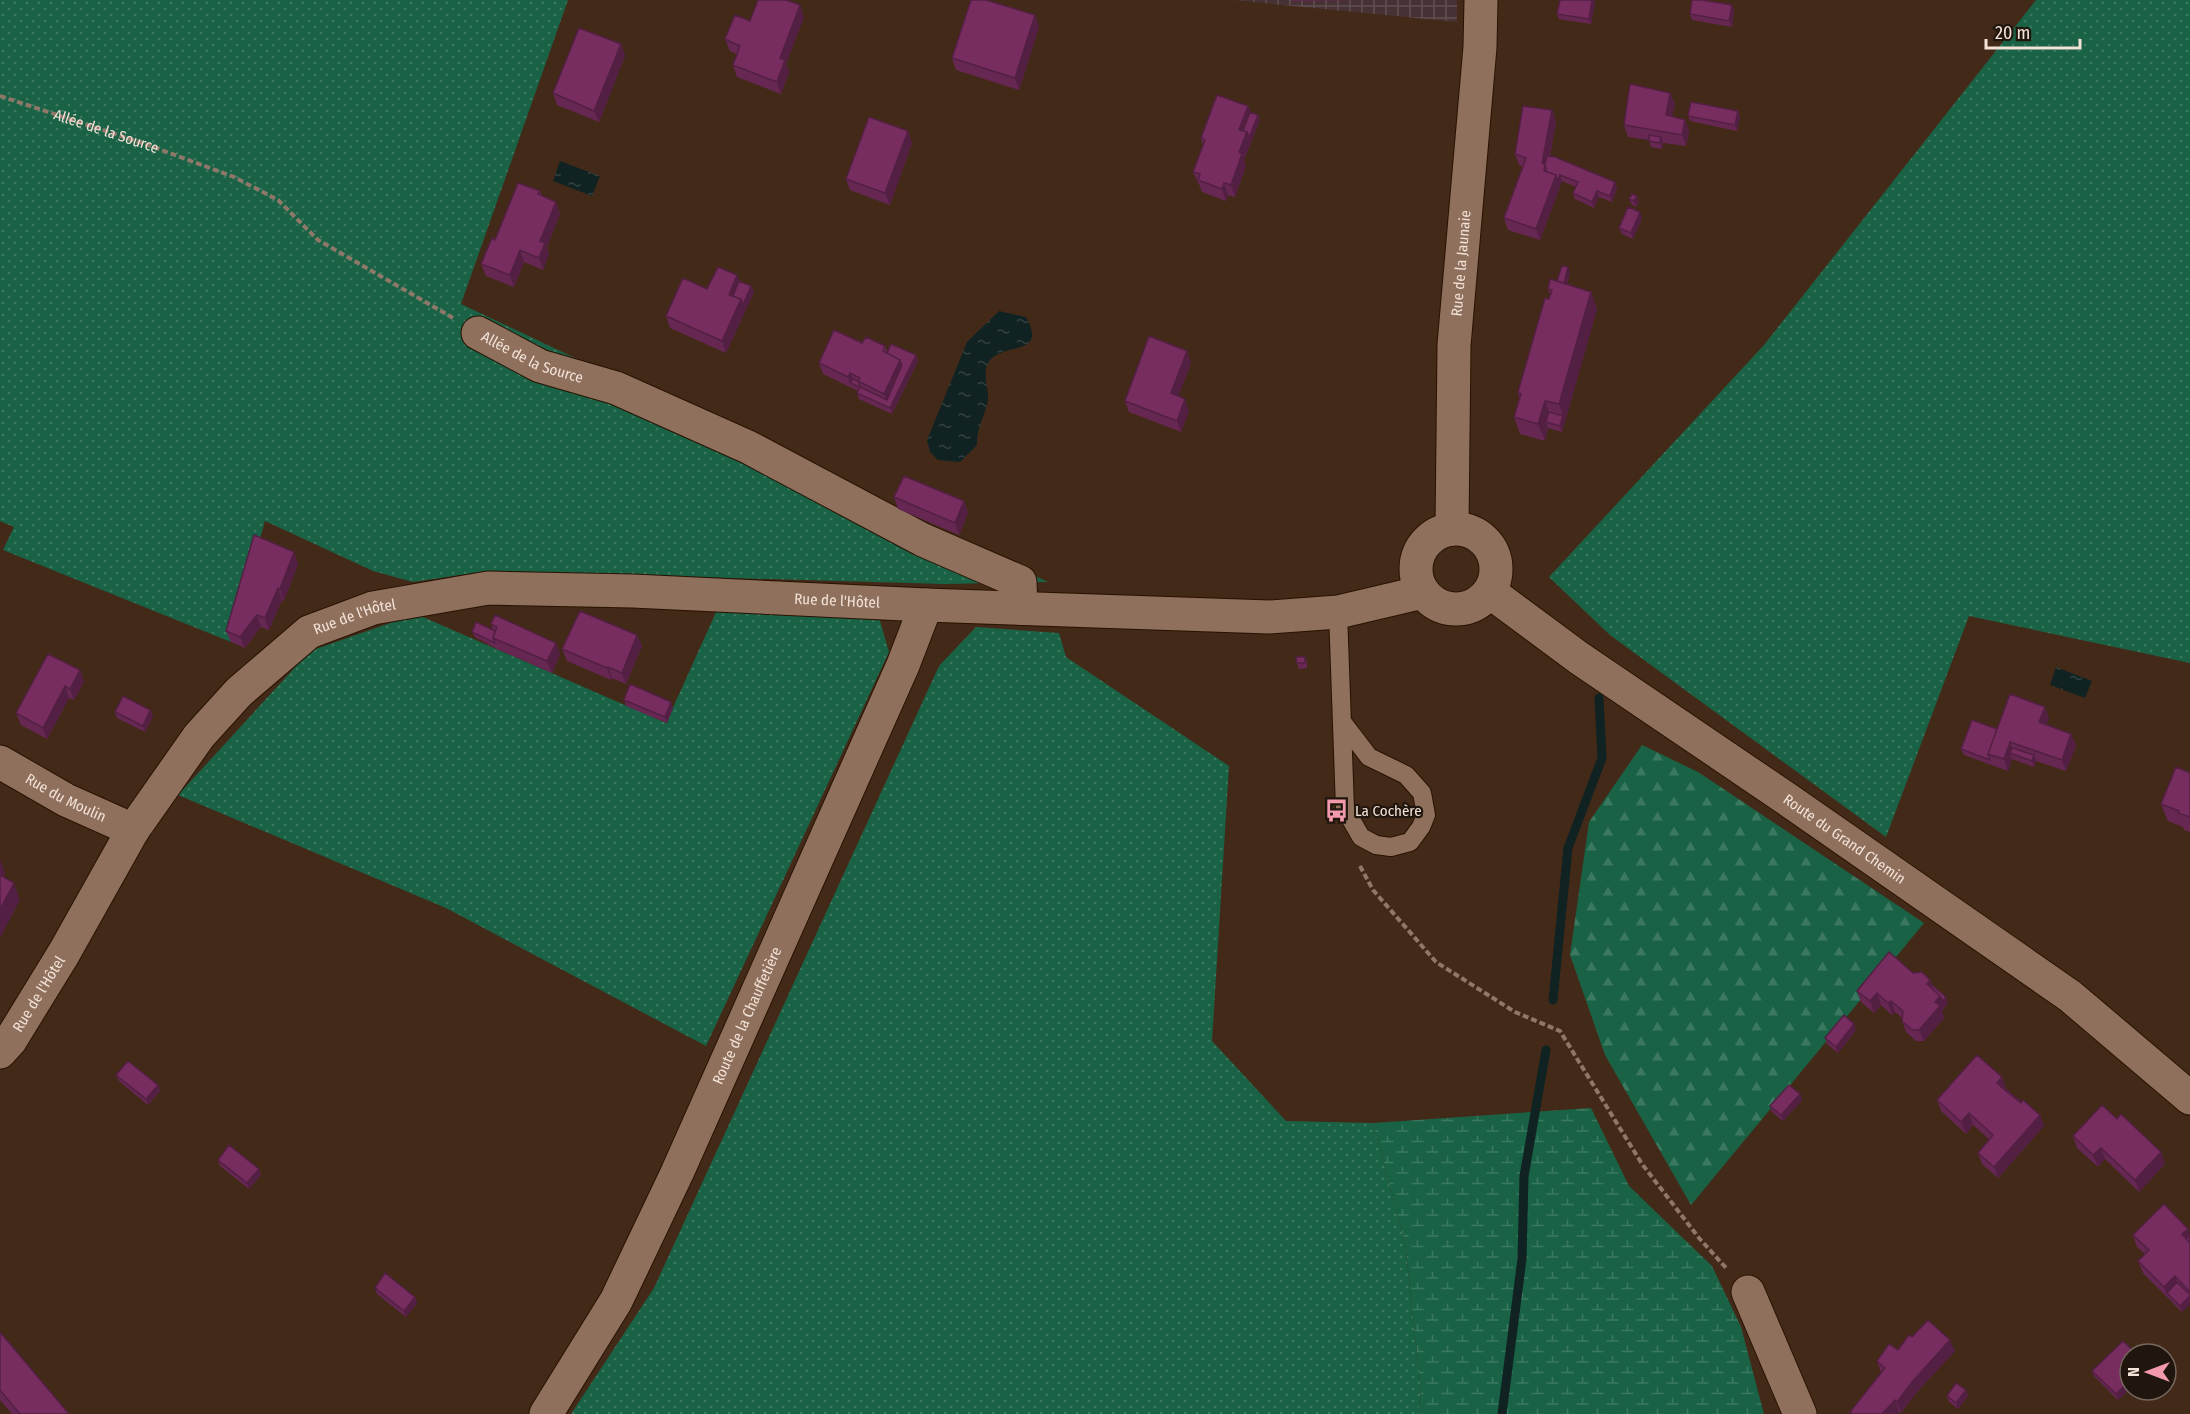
<svg xmlns="http://www.w3.org/2000/svg" width="2190" height="1414" font-family="'Fira Sans Condensed',sans-serif">
<style>
.industrial{fill:url(#industrial-grid)}
.grass{fill:url(#grass-dots)}
.forest{fill:url(#forest-firs)}
.wetland{fill:url(#wetland-marsh)}
.water{fill:url(#water-ripples)}
.lines{fill:none;stroke-linecap:round;stroke-linejoin:round}
.stream{stroke:#102222;stroke-width:9}
.service-casing{stroke:#291202;stroke-width:20}
.minor-casing{stroke:#291202;stroke-width:35}
.secondary-casing{stroke:#291202;stroke-width:35}
.path{stroke:#8e7869;stroke-width:4;stroke-dasharray:6 3;stroke-linecap:butt}
.service{stroke:#8e705d;stroke-width:18}
.minor{stroke:#8e705d;stroke-width:33}
.secondary{stroke:#8e705d;stroke-width:33}
.wall{fill:#662753}
.shaded-wall{fill:#532043}
.building{fill:#772d60;stroke:#532043;stroke-width:1.5}
.labels{text-anchor:middle;stroke-width:4.5;stroke-linejoin:round;paint-order:stroke}
.street-label{font-size:15px;fill:#f3e2d7;stroke:#21160e}
.poi-label{font-size:15px;fill:#f3e2d7;stroke:#21160e;text-anchor:start}
</style>
<defs>
<pattern id="industrial-grid" width="8" height="8" patternUnits="userSpaceOnUse" patternTransform="scale(1.5)"><rect width="8" height="8" fill="#463234"/><path d="M0 4h8M4 0v8" fill="none" stroke="#614f51"/></pattern>
<pattern id="grass-dots" width="8" height="8" patternUnits="userSpaceOnUse" patternTransform="scale(1.5)"><rect width="8" height="8" fill="#196246"/><path d="M2 2h.1M6 6h.1" fill="none" stroke="#3b7860" stroke-width="1.8" stroke-linecap="round"/></pattern>
<pattern id="forest-firs" width="22" height="20" patternUnits="userSpaceOnUse" patternTransform="scale(1.5)"><rect width="22" height="20" fill="#196246"/><path d="M5 1l3.5 6h-7zM16 11l3.5 6h-7z" fill="#3b7860"/></pattern>
<pattern id="wetland-marsh" width="20" height="14" patternUnits="userSpaceOnUse" patternTransform="scale(1.5)"><rect width="20" height="14" fill="#196246"/><path d="M1 5h8M5 5V1M11 12h8M15 12V8" fill="none" stroke="#3b7860"/></pattern>
<pattern id="water-ripples" width="26" height="14" patternUnits="userSpaceOnUse" patternTransform="scale(1.5)"><rect width="26" height="14" fill="#102222"/><path d="M2 4q2-2 4 0t4 0M15 11q2-2 4 0t4 0" fill="none" stroke="#334241"/></pattern>
</defs>
<rect width="100%" height="100%" fill="#432a18"/>
<path class="industrial" d="M1233,0H1457V22Z"/>
<path class="grass" d="M0,0H568L461,304L1048,582L944,584L487,571L413,582L373,571L265,521L231,642L3,550L14,527L0,521Z
M2036,0H2190V663L1969,616L1886,837L1610,635L1549,577L1764,345Z
M717,610L878,614L889,652L706,1046L446,908L178,795L310,651L416,614L666,723Z
M976,627L1059,633L1066,657L1229,766L1212,1041L1286,1121L1373,1123L1405,1242L1421,1390L1418,1414H571L654,1288L939,666Z"/>
<path class="forest" d="M1642,745L1698,772L1924,923L1691,1205L1605,1055L1570,955L1589,822Z"/>
<path class="wetland" d="M1591,1108L1629,1186L1712,1266L1741,1327L1764,1414H1418L1421,1390L1405,1242L1373,1123Z"/>
<path class="water" d="M560,161L600,176L592,196L553,181Z
M999,311L1026,317C1049,358 1000,341 988,363C982,374 989,388 988,400C985,416 976,429 977,445L960,462L938,460L930,452L927,440L967,342Z
M2056,667L2092,681L2085,698L2050,685Z"/>
<g class="lines">
<path class="stream" d="M1553,1000L1568,848L1602,758L1599,698
M1502,1414L1522,1259L1524,1176L1546,1050"/>
<defs>
<path id="service" d="M1338,612L1345,809L1361,837L1376,845L1391,847L1410,842L1421,827L1426,815L1422,793L1406,775L1369,757L1343,723"/>
<g id="minor">
<path id="s2" d="M478,333L540,366L616,388L748,447L923,540L1020,582L1021,608"/>
<path id="s3" d="M0,762L66,800L133,830"/>
<path id="s4" d="M0,1052L10,1041L64,953L133,830L199,736L239,692L309,632L373,608L488,588L633,591L926,605L1269,617L1338,612L1423,592"/>
<path d="M1748,1292L1800,1414"/>
<path id="s5" d="M546,1414L616,1301L677,1173L903,665L926,605"/>
</g>
<g id="secondary">
<path id="s6" d="M1452,529L1454,345L1480,47L1481,0"/>
<circle cx="1456" cy="569" r="40"/>
<path id="s7" d="M1490,592L1579,658L1784,797L2070,996L2190,1098"/>
</g>
</defs>
<use href="#service" class="service-casing"/>
<use href="#minor" class="minor-casing"/>
<use href="#secondary" class="secondary-casing"/>
<g class="path">
<path id="s1" d="M0,96L148,145L234,177L278,200L318,240L453,318"/>
<path d="M1360,866L1373,890L1436,962L1515,1012L1560,1031L1642,1164L1699,1238L1727,1269"/>
</g>
<use href="#service" class="service"/>
<use href="#minor" class="minor"/>
<use href="#secondary" class="secondary"/>
</g>
<path class="wall" d="M1291,0H1364L1291,1Z
M1595,3L1591,24L1559,19L1557,14Z
M1732,5L1734,11L1732,27L1692,20L1690,14Z
M1035,15L1039,27L1019,90L956,70L952,58Z
M804,17L786,64L789,72L781,94L737,77L733,65L737,54L730,51L725,39L750,21Z
M621,44L625,56L599,122L557,105L553,93Z
M1670,93L1675,104L1672,117L1685,120L1689,131L1686,146L1663,143L1662,149L1651,147L1649,140L1628,137L1624,125Z
M1248,106L1250,112L1258,115L1260,120L1244,160L1246,166L1235,197L1228,195L1226,201L1202,192L1199,184L1198,183L1193,172L1203,145L1201,138Z
M1552,110L1556,122L1550,156L1615,182L1617,188L1612,202L1599,197L1594,208L1575,199L1573,193L1576,187L1562,181L1540,240L1508,230L1504,218L1523,167L1519,165L1515,154Z
M1738,111L1740,117L1737,131L1690,121L1688,116Z
M912,143L890,205L850,190L846,179Z
M540,191L542,196L556,202L560,214L547,247L549,254L543,270L524,262L514,287L486,276L481,264L495,240Z
M1637,196L1639,202L1636,207L1632,205L1629,199Z
M1642,218L1633,239L1622,234L1619,228Z
M1570,273L1567,285L1591,292L1597,309L1562,432L1548,428L1545,441L1520,434L1514,417L1519,398L1518,392L1549,299L1550,295L1548,289Z
M739,281L754,292L726,353L670,328L666,316L707,289Z
M885,346L887,352L916,355L918,361L892,414L859,399L857,393L858,391L823,374L819,363Z
M1187,351L1191,363L1178,396L1189,411L1181,432L1129,412L1125,401Z
M894,497L964,501L968,513L959,535L898,509Z
M294,552L298,564L284,601L282,600L269,630L261,627L245,648L231,642L226,631Z
M491,624L556,643L560,654L552,673L497,649L475,637L472,632L493,630Z
M637,635L642,646L626,684L612,678L611,680L567,661L562,649Z
M1305,657L1307,662V668L1299,669L1297,663Z
M80,670L84,682L74,700L69,698L47,739L21,725L16,713Z
M624,700L673,708L667,723L626,706Z
M150,710L153,716L145,732L117,718L115,712Z
M2049,718L2046,725L2071,734L2076,746L2066,771L2036,761L2034,767L2012,759L2008,771L1964,755L1961,749L1997,729Z
M2190,773V832L2184,830L2183,827L2168,821L2161,804Z
M1913,973L1930,980L1933,986L1948,1003L1942,1011L1944,1018L1924,1041H1916L1906,1032L1902,1021V1018L1895,1012L1892,1015L1881,1005L1874,1013L1861,1002L1857,991Z
M1856,1030L1838,1053L1827,1044L1825,1038Z
M116,1075L158,1085L160,1091L148,1105L119,1081Z
M2002,1077L2006,1089L2021,1102L2040,1115L2044,1126L1998,1178L1982,1164L1978,1153L1990,1140L1973,1125L1966,1134L1941,1111L1937,1100Z
M1800,1094L1802,1100L1783,1121L1772,1112L1770,1106Z
M2117,1119L2161,1152L2165,1164L2139,1192L2105,1159L2098,1167L2077,1148L2073,1136Z
M218,1160L259,1169L261,1175L249,1189L220,1166Z
M2133,1235H2190V1304L2182,1312L2143,1273L2138,1261L2145,1254L2137,1247Z
M375,1288L415,1297L417,1303L406,1317L377,1294Z
M0,1332L69,1414H12L0,1400Z
M1912,1337L1955,1351L1916,1393L1901,1413L1899,1412L1897,1414H1851L1850,1412L1881,1372L1877,1361L1898,1350Z
M2130,1354V1388L2118,1400L2094,1376L2092,1371Z
M1966,1390L1968,1396L1958,1409L1949,1402L1947,1396Z"/>
<path class="shaded-wall" d="M1592,0H1594L1595,3L1591,24L1589,19Z
M800,5L804,17L786,64L789,72L781,94L777,82L780,58Z
M1732,5L1734,11L1732,27L1729,21Z
M1035,15L1039,27L1019,90L1015,78Z
M621,44L625,56L599,122L594,111Z
M1670,93L1675,104L1670,127L1666,115Z
M1248,106L1253,118L1258,115L1260,120L1244,160L1246,166L1235,197L1231,185L1239,152V130Z
M1552,110L1556,122L1547,171L1549,177L1544,171L1542,163Z
M1738,111L1740,117L1737,131L1735,125Z
M1685,120L1689,131L1686,146L1682,135Z
M908,131L912,143L890,205L885,193Z
M1661,137L1663,143L1662,149L1660,143Z
M1556,175H1560L1562,181L1540,240L1536,229Z
M1615,182L1617,188L1612,202L1610,196Z
M1224,183L1228,195L1226,201L1222,189Z
M1597,191L1599,197L1594,208L1592,202Z
M1637,196L1639,202L1636,207L1634,201Z
M556,202L560,214L547,247L549,254L543,270L539,258L540,241Z
M1640,212L1642,218L1633,239L1631,233Z
M520,250L524,262L514,287L510,275Z
M1568,267L1570,273L1563,298L1561,293Z
M737,275L742,287L735,302L729,295Z
M751,286L754,292L726,353L722,341L741,299Z
M1591,292L1597,309L1565,422L1559,404Z
M1187,351L1191,363L1175,405L1171,393Z
M916,355L918,361L892,414L890,408Z
M900,360L904,371L889,405L884,394Z
M850,373L855,384L850,383L852,389L848,377Z
M1185,399L1189,411L1181,432L1177,421Z
M1545,401L1551,418L1546,422L1548,428L1545,441L1538,424Z
M1563,416L1565,422L1562,432L1560,426Z
M964,501L968,513L959,535L955,523Z
M294,552L298,564L284,601L280,589Z
M278,588L282,600L269,630L265,618Z
M257,615L261,627L245,648L240,637Z
M637,635L642,646L626,684L622,673Z
M556,643L560,654L552,673L547,661Z
M608,667L612,678L611,680L607,668Z
M80,670L84,682L74,700L70,689Z
M65,686L69,698L47,739L43,728Z
M671,702L673,708L667,723L665,717Z
M2045,707L2049,718L2043,733L2039,722Z
M150,710L153,716L145,732L143,726Z
M2071,734L2076,746L2066,771L2062,760Z
M2010,742L2014,753H2010L2012,759L2008,771L2004,759Z
M2034,755L2036,761L2034,767L2032,761Z
M0,859L5,873L0,883Z
M14,883L20,900L0,938V909Z
M1930,980L1935,991L1927,984Z
M1877,993L1881,1005L1874,1013L1870,1001Z
M1940,996L1946,997L1948,1003L1942,1011L1944,1018L1924,1041L1919,1030L1935,1002Z
M1891,1001L1895,1012L1892,1015L1888,1003Z
M1854,1024L1856,1030L1838,1053L1836,1047Z
M2002,1077L2006,1089L2004,1092L1997,1083Z
M158,1085L160,1091L148,1105L146,1099Z
M1800,1094L1802,1100L1783,1121L1781,1115Z
M1969,1113L1973,1125L1966,1134L1961,1122Z
M2040,1115L2044,1126L1998,1178L1994,1167Z
M2101,1148L2105,1159L2098,1167L2093,1155Z
M2161,1152L2165,1164L2139,1192L2135,1180Z
M259,1169L261,1175L249,1189L247,1183Z
M2188,1229L2190,1235V1242L2182,1234Z
M2175,1276L2179,1288L2167,1293L2169,1299L2164,1287Z
M2190,1296V1304L2182,1312L2180,1306Z
M415,1297L417,1303L406,1317L404,1311Z
M1950,1340L1955,1351L1916,1393L1901,1413L1897,1402L1912,1382Z
M2130,1380V1388L2118,1400L2116,1394Z
M1966,1390L1968,1396L1958,1409L1956,1403Z
M1895,1400L1899,1412L1897,1414H1882Z"/>
<path class="building" d="M758,0H786L800,5L780,58L785,60L777,82L733,65L740,46L725,39L735,15L750,21Z
M971,0H986L1035,15L1015,78L952,58Z
M1560,0H1592L1589,19L1557,14Z
M1692,0H1702L1732,5L1729,21L1690,14Z
M579,28L621,44L594,111L553,93Z
M1630,84L1670,93L1666,115L1685,120L1682,135L1624,125Z
M1217,95L1248,106L1239,130L1247,132L1239,152L1242,154L1231,185L1224,183L1222,189L1198,180L1200,174L1193,172L1205,140L1201,138Z
M1691,102L1738,111L1735,125L1688,116Z
M1523,106L1552,110L1542,163L1545,165L1544,171L1556,175L1536,229L1504,218L1526,158L1515,154Z
M1250,112L1258,115L1249,138L1247,132L1243,131Z
M869,117L908,131L885,193L846,179Z
M1649,135L1661,137L1660,143L1649,141Z
M1547,156L1555,157L1615,182L1610,196L1597,191L1592,202L1573,193L1578,182L1560,175L1558,181L1556,175L1547,172L1545,165Z
M518,183L540,191L538,194L556,202L540,241L545,243L539,258L520,250L510,275L481,264L492,238L495,240Z
M1632,194L1637,196L1634,201L1629,199Z
M1628,207L1640,212L1631,233L1619,228Z
M1562,266L1568,267L1564,283L1557,281Z
M718,267L737,275L729,295L741,299L722,341L666,316L683,278L707,289Z
M1550,279L1591,292L1559,404L1545,401L1538,424L1514,417L1521,394L1518,392L1545,298L1549,299L1552,290L1548,289Z
M739,281L751,286L743,305L741,299L733,296Z
M834,330L862,343L866,337L885,346L883,351L900,360L884,394L858,381L860,378L850,373L848,377L819,363Z
M1149,336L1187,351L1171,393L1185,399L1177,421L1125,401Z
M891,344L916,355L890,408L857,393L860,387L887,400L902,365L900,360L887,353Z
M853,379L858,381L860,387L850,383Z
M1549,412L1563,416L1560,426L1546,422Z
M904,476L964,501L955,523L894,497Z
M254,535L294,552L280,589L278,588L265,618L257,615L240,637L226,631Z
M580,611L637,635L622,673L608,667L607,668L562,649Z
M495,615L556,643L547,661L493,638L497,627L491,624Z
M476,622L495,631L493,638L495,643L472,632Z
M48,654L80,670L70,689L65,686L43,728L16,713Z
M1296,657H1305V663H1297Z
M630,684L671,702L665,717L624,700Z
M2010,694L2045,707L2039,722L2071,734L2062,760L2010,742L2004,759L1988,754Z
M123,696L150,710L143,726L115,712Z
M1972,720L1997,729L1988,754L1990,760L1961,749Z
M2012,748L2034,755L2032,761L2010,753Z
M2176,767L2190,773V817L2178,813L2179,811L2161,804Z
M0,875L14,883L0,909Z
M1889,952L1913,973L1922,972L1930,980L1927,984L1940,996L1935,1002L1940,1006L1919,1030H1912L1902,1021L1903,1011L1891,1001L1888,1003L1877,993L1870,1001L1857,991Z
M1933,986L1946,997L1943,1001L1940,996L1931,987Z
M1844,1015L1854,1024L1836,1047L1825,1038Z
M1977,1055L2002,1077L1997,1083L2021,1103L2023,1100L2040,1115L1994,1167L1978,1153L1993,1135L1969,1113L1961,1122L1937,1100Z
M128,1061L158,1085L146,1099L116,1075Z
M1789,1085L1800,1094L1781,1115L1770,1106Z
M2002,1086L2021,1102V1103L2001,1087Z
M2102,1105L2117,1119L2121,1114L2161,1152L2135,1180L2101,1148L2093,1155L2073,1136Z
M229,1145L259,1169L247,1183L218,1160Z
M2164,1204L2188,1229L2182,1234L2190,1243V1292L2175,1276L2164,1287L2138,1261L2149,1250L2133,1235Z
M2188,1236L2190,1239V1243L2186,1238Z
M385,1273L415,1297L404,1311L375,1288Z
M2177,1282L2190,1295V1296L2180,1306L2167,1293Z
M1928,1320L1950,1340L1912,1382L1897,1402L1895,1400L1882,1414H1853L1850,1412L1885,1368L1877,1361L1889,1344L1898,1350L1909,1335L1912,1337Z
M0,1332L69,1414H20L0,1390Z
M2123,1341L2136,1354H2130V1380L2116,1394L2092,1371Z
M1956,1383L1966,1390L1956,1403L1947,1396Z"/>
<defs>
<symbol id="bus-bare" viewBox="-9 -9 18 18"><path d="M-5-6H5V4H4V6H2V4H-2V6H-4V4H-5ZM-3.5-4V0h7V-4ZM-3.5 1.2v1.5H-2V1.2ZM2 1.2v1.5H3.5V1.2Z" fill="#f29aac" stroke="#21160e" stroke-width="2.5" paint-order="stroke"/></symbol>
</defs>
<g fill-rule="evenodd">
<use href="#bus-bare" x="1320" y="794" width="33" height="33"/>
</g>
<g class="labels">
<g class="street-label">
<text dy="5" stroke="none"><textPath href="#s1" startOffset="112">Allée de la Source</textPath></text>
<text dy="5" stroke="none"><textPath href="#s6" startOffset="266">Rue de la Jaunaie</textPath></text>
<text dy="5" stroke="none"><textPath href="#s2" startOffset="60">Allée de la Source</textPath></text>
<text dy="5" stroke="none"><textPath href="#s4" startOffset="1060">Rue de l'Hôtel</textPath></text>
<text dy="5" stroke="none"><textPath href="#s4" startOffset="574">Rue de l'Hôtel</textPath></text>
<text dy="5" stroke="none"><textPath href="#s3" startOffset="75">Rue du Moulin</textPath></text>
<text dy="5" stroke="none"><textPath href="#s7" startOffset="432">Route du Grand Chemin</textPath></text>
<text dy="5" stroke="none"><textPath href="#s4" startOffset="70">Rue de l'Hôtel</textPath></text>
<text dy="5" stroke="none"><textPath href="#s5" startOffset="447">Route de la Chauffetière</textPath></text>
</g>
<g class="poi-label">
<text x="1355" y="816">La Cochère</text>
</g>
</g>
<g transform="translate(2148 1372) rotate(270)"><circle r="28" fill="#21160e" stroke="#75685e" stroke-width="1.5"/>
<path d="M0-4.5L10 22L0 15L-10 22Z" fill="#f29aac"/>
<text y="-9" font-size="16" font-weight="bold" text-anchor="middle" fill="#f3e2d7">N</text>
</g>
<path d="M1986 39v9h94v-9" fill="none" stroke="#f3e2d7" stroke-width="3"/>
<text x="1995" y="39" font-size="18" fill="#f3e2d7" stroke="#21160e" stroke-width="4.5" paint-order="stroke">20 m</text>
</svg>
